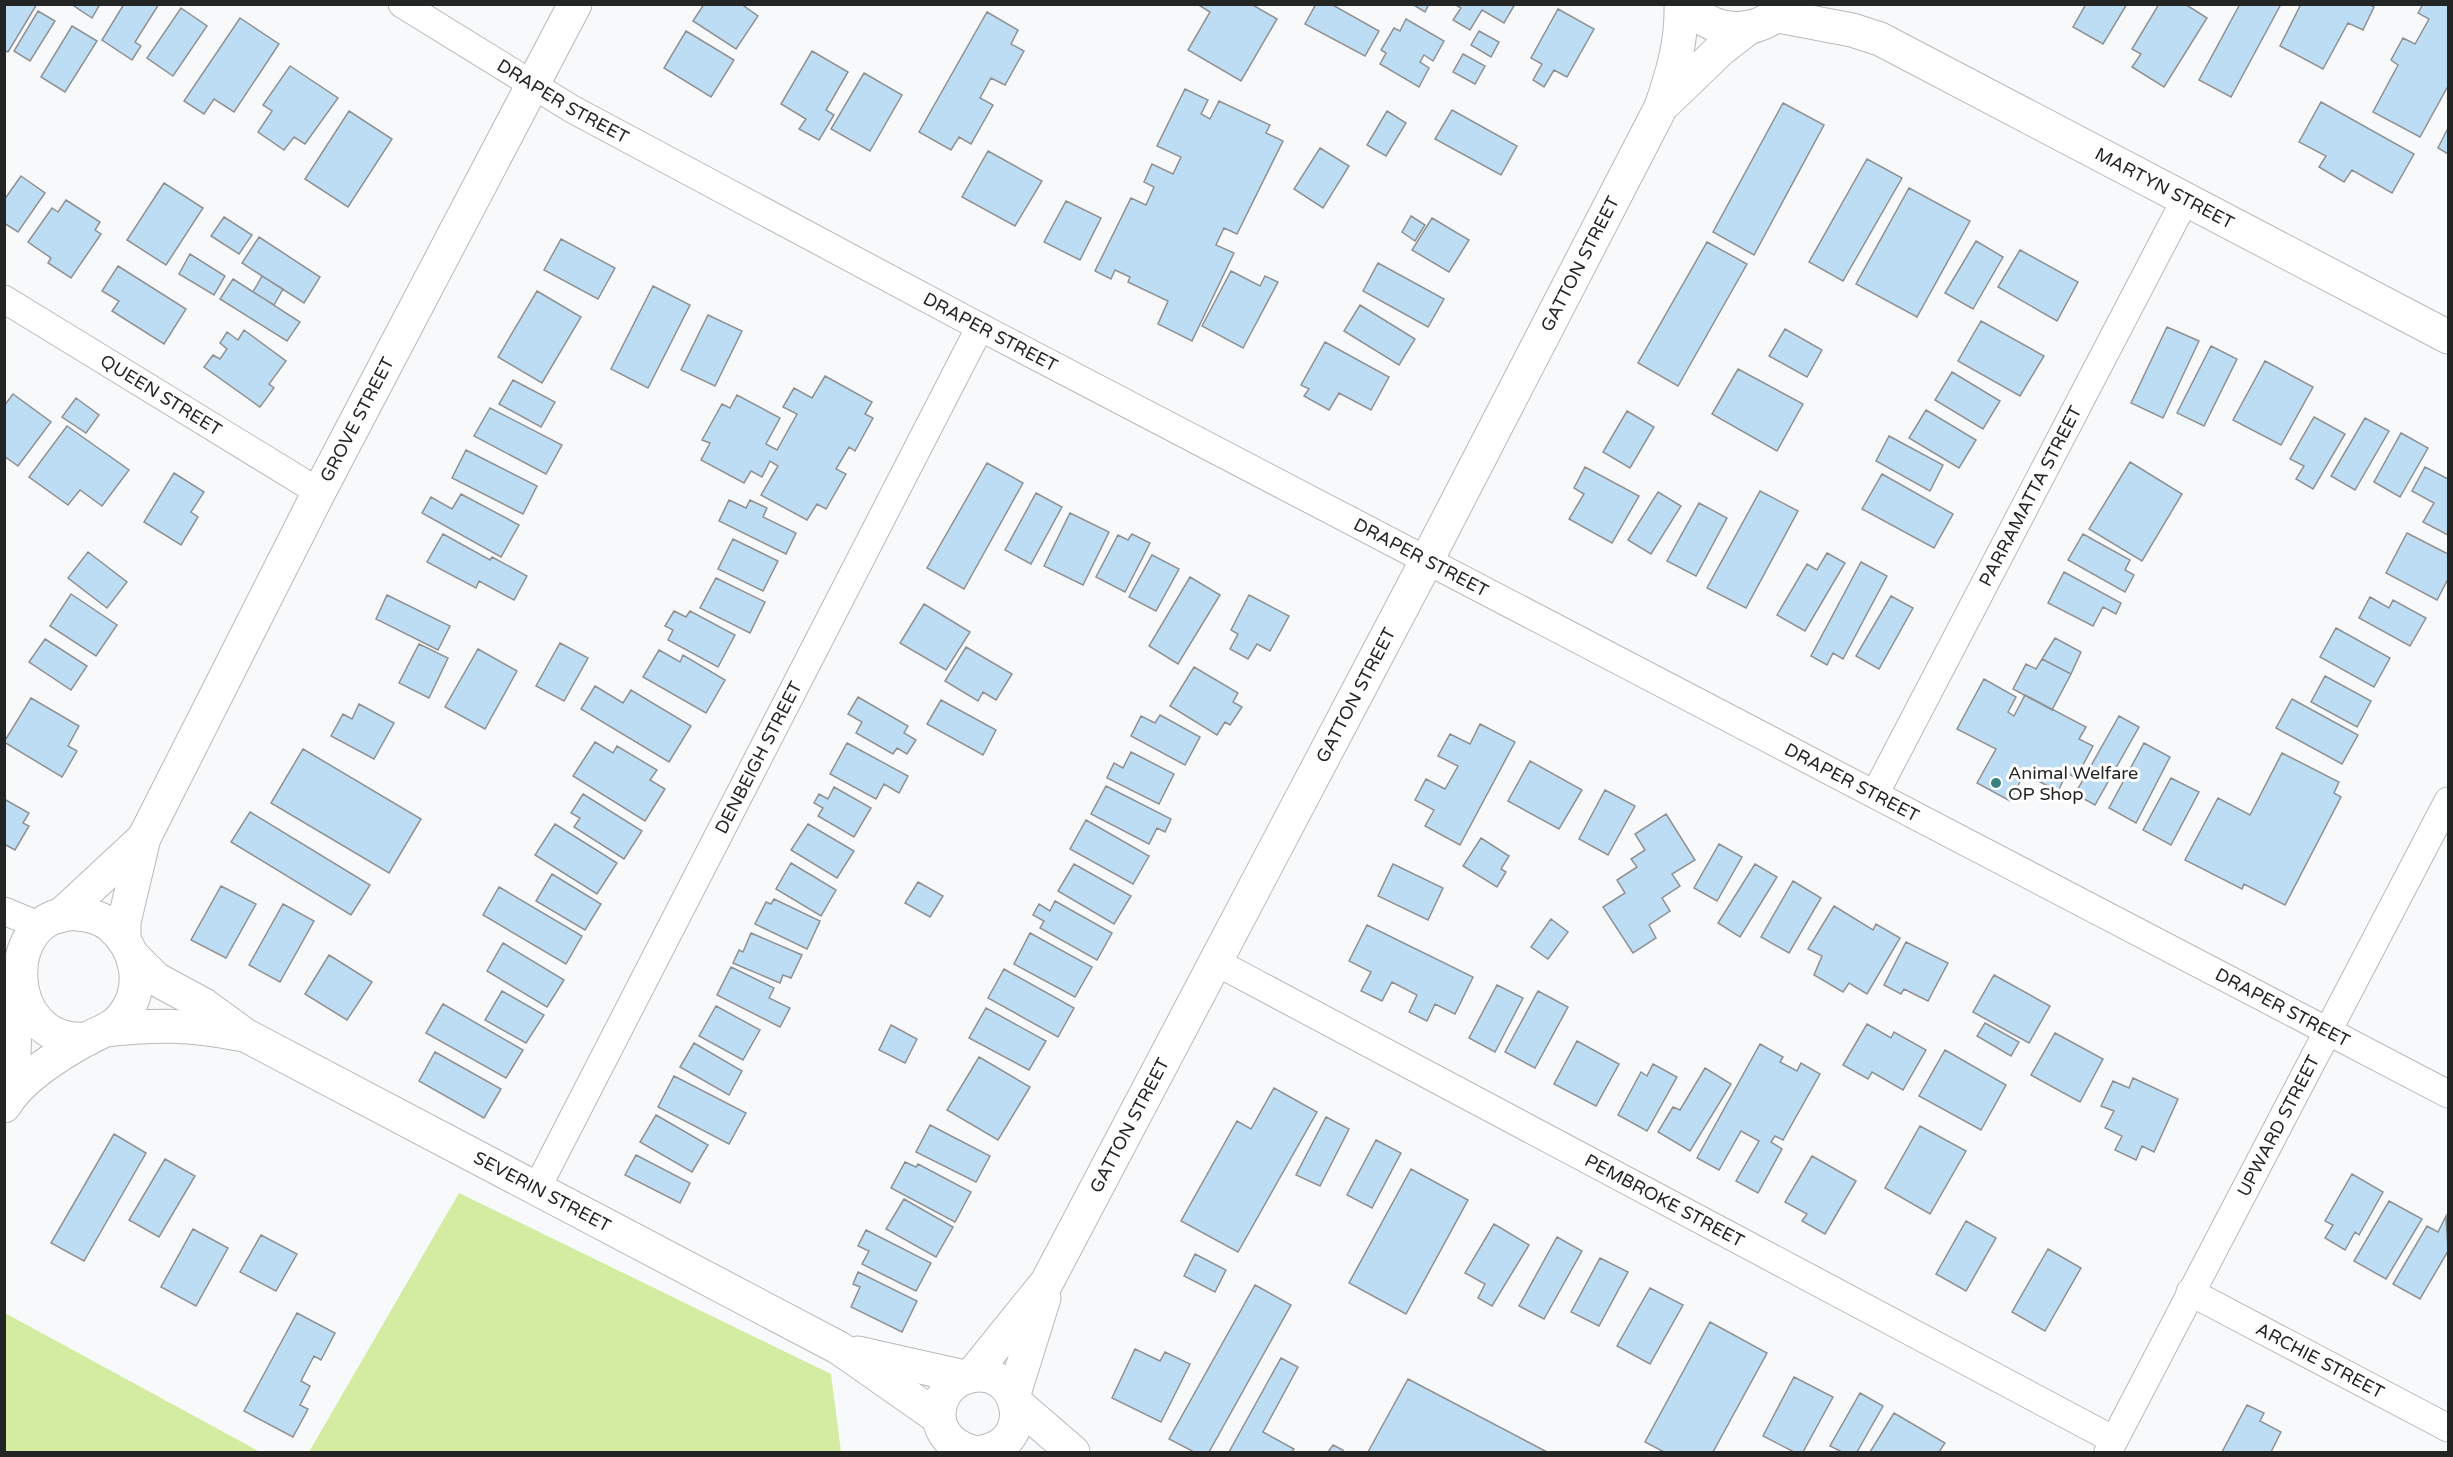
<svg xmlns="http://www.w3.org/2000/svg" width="2453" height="1457" font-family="'Varela Round',sans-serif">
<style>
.green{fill:#d4eca1}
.building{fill:#bdddf5;stroke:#909192;stroke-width:1.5}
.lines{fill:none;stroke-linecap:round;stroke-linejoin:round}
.street-casing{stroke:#b8b9ba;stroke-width:29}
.secondary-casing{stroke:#b8b9ba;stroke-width:35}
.street{stroke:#fff;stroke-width:27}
.secondary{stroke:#fff;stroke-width:33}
.poi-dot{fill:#388181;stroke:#fff;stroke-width:2}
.labels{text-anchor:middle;stroke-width:6;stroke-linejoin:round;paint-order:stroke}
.street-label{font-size:18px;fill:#232424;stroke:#fff}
.poi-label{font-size:18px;fill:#232424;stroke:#fff;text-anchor:start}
</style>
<rect width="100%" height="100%" fill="#f8f9fa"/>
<path class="green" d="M459,1193L831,1374L841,1452H309Z
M5,1313L260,1452H5Z"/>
<path class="building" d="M4,4H37L8,52L4,50Z
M71,4H100L92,18Z
M124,4H159L135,42L141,46L132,60L102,40Z
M704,4H741L758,16L736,49L693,21Z
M1197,4H1251L1277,19L1241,81L1188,50L1210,12Z
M1316,4H1331L1379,31L1365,56L1305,24Z
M1412,4H1429L1425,12Z
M1454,4H1515L1504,23L1482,10L1470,30L1453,20L1461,8Z
M2086,4H2127L2103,44L2073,27Z
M2159,4H2185L2207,18L2164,87L2132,67L2141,54L2132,49Z
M2240,4H2281L2231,97L2199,80Z
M2301,4H2369L2374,7L2363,30L2348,23L2323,69L2280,46Z
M2423,4H2448V86L2420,137L2373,112L2398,65L2391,60L2403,38L2415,44L2429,19L2418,13Z
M181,8L207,26L173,76L147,58Z
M1558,9L1594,29L1567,77L1554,70L1544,87L1533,80L1542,64L1531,58Z
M38,11L55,21L30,61L14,51Z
M987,12L1018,30L1011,44L1024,51L1005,85L991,78L980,98L993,105L971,144L959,137L951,150L919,132Z
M240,18L279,44L234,112L214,99L204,114L184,101Z
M1406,19L1444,41L1433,61L1424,55L1420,62L1429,68L1419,87L1380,64L1386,53L1381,50L1394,28L1400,31Z
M72,26L97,41L65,92L41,77Z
M686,31L734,60L711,97L664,68Z
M1479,31L1499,42L1491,57L1471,45Z
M812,51L848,72L826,110L834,115L819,140L799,129L806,119L781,104Z
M1463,54L1485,66L1475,84L1453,72Z
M290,66L338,98L305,144L294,137L284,150L258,132L272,111L263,105Z
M864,73L902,95L870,151L831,129Z
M1185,89L1208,100L1201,114L1210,119L1219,101L1270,125L1266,133L1283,141L1237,234L1224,228L1216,245L1234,253L1192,341L1158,324L1168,301L1128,282L1130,277L1115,270L1111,279L1095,271L1131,198L1146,205L1154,187L1144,182L1152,164L1173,174L1181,157L1157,146Z
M2321,102L2414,154L2392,193L2352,170L2344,182L2319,167L2326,156L2299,142Z
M1783,103L1824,125L1754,255L1713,232Z
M1452,110L1517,146L1501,175L1435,139Z
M349,111L392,139L348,207L305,179Z
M1387,111L1406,123L1386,156L1367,145Z
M2448,128V154L2438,148Z
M1320,148L1349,166L1323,208L1294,189Z
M988,151L1042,181L1015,226L962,197Z
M1867,159L1902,178L1843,281L1809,262Z
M21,176L45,193L18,232L4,223V200Z
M164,183L203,208L166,265L127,240Z
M1909,188L1970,221L1917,317L1856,284Z
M66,200L100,222L95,230L101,234L71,278L48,263L51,258L28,242L52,208L58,212Z
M1066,201L1101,218L1080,260L1044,242Z
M1411,216L1425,225L1415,241L1402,232Z
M224,217L252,235L239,254L211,236Z
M1432,218L1469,240L1449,272L1412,250Z
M259,237L320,277L304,303L242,263Z
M561,239L615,268L598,299L544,270Z
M1976,241L2003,257L1973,309L1945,293Z
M1707,242L1747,264L1678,386L1638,363Z
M2020,250L2078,282L2057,321L1998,287Z
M190,254L225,276L214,295L179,274Z
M1378,263L1444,299L1428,327L1363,291Z
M118,266L186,309L164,344L112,311L119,301L102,291Z
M1231,271L1260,286L1265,276L1278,282L1243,348L1202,326Z
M262,276L283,289L274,305L253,292Z
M233,279L300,322L287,341L220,299Z
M653,286L690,305L648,388L611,369Z
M537,291L581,317L542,383L498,357Z
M1360,305L1415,339L1399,365L1344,331Z
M708,315L742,331L715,386L681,370Z
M1981,321L2044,356L2020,396L1958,361Z
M2167,327L2199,341L2163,418L2131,403Z
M1785,329L1822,350L1807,377L1769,356Z
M244,330L286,361L269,384L274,388L260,407L204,367L213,355L220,359L227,349L220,343L227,332L238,340Z
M1325,342L1389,377L1371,410L1339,393L1329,410L1304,396L1309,389L1301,385Z
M2211,346L2237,359L2204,426L2177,413Z
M2265,361L2313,387L2281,445L2233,420Z
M1738,369L1803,404L1777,451L1712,414Z
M1952,372L2000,401L1983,429L1935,400Z
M825,376L872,402L865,414L873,418L855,451L849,447L836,469L846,474L826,509L817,504L807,520L761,495L778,466L770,461L762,477L751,471L744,483L701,460L710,443L702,440L722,404L730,408L737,395L780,418L766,444L777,450L797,414L783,407L794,388L812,398Z
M513,380L555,402L541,427L499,404Z
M13,394L51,422L18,466L4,456V406Z
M76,398L99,415L86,433L62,417Z
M490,408L562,445L546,474L474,436Z
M1926,410L1976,440L1959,468L1909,438Z
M1627,411L1654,427L1630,468L1603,452Z
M2314,417L2345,434L2313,489L2296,479L2304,466L2290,459Z
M2365,418L2389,431L2355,490L2331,476Z
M67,426L129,470L102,506L80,490L68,505L29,477Z
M2401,433L2428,448L2400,497L2374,482Z
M1889,436L1943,465L1930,491L1876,461Z
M466,450L537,486L523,514L452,478Z
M2130,462L2182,494L2142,561L2089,529Z
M987,463L1023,483L964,589L927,568Z
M1585,467L1639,496L1612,543L1569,519L1584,494L1574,488Z
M2425,467L2448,479V535L2423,522L2434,503L2412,491Z
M174,473L204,492L191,512L198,517L181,545L144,522Z
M1882,474L1953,514L1934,548L1862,509Z
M1760,491L1798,511L1746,608L1707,588Z
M1658,492L1681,506L1651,554L1628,540Z
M1036,493L1062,507L1031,564L1005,550Z
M461,494L519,525L501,557L422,513L431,497L452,509Z
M729,500L746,508L750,500L767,508L763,517L796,533L786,554L719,521Z
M1699,503L1727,518L1696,576L1667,561Z
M1070,513L1109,532L1083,585L1044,566Z
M2407,533L2448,554V579L2437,600L2386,573Z
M443,534L490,560L492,557L527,576L514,600L479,581L476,588L427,562Z
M1132,534L1150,543L1125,592L1096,577L1118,535L1128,540Z
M2083,534L2130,560L2125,570L2134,575L2125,592L2068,560Z
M733,539L778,561L763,591L718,569Z
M88,552L127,582L107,608L68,578Z
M1827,553L1845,563L1805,631L1777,615L1807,564L1817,570Z
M1152,555L1179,569L1156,611L1129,597Z
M1861,562L1887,576L1843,659L1833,653L1827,665L1811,656Z
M2064,572L2121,603L2116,614L2103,607L2093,626L2048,603Z
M1190,577L1220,595L1178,664L1149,646Z
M716,578L765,602L750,633L700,608Z
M71,594L117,625L96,656L50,626Z
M387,595L450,626L438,650L376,619Z
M1249,595L1289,616L1270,651L1257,644L1248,659L1230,649L1238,634L1231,630Z
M1891,596L1913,608L1879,669L1856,656Z
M2370,597L2389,608L2393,600L2426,618L2410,646L2359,618Z
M924,604L970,632L946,670L900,643Z
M674,611L686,617L690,611L735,635L718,667L668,640L673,630L665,626Z
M2336,628L2390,658L2374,687L2320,657Z
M2055,638L2081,652L2071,674L2042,659Z
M45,639L87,666L71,690L29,662Z
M560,643L588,658L564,701L536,686Z
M419,644L448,658L429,698L399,683Z
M966,647L1012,674L996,700L983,692L978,701L945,681Z
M478,649L517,671L485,729L445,707Z
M659,650L680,662L683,655L725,680L706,713L643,677Z
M2042,659L2071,674L2052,710L2013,689L2026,664L2036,669Z
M1194,667L1238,693L1233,702L1242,707L1230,725L1225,722L1217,735L1170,706Z
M2325,676L2371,701L2357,727L2311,702Z
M1984,679L2016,697L2008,712L2014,716L2025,695L2086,727L2079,739L2093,746L2076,778L2067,773L2058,791L2024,774L2010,801L1977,783L1996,749L1957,729Z
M595,686L623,703L631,690L691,726L669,762L581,709Z
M858,697L908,726L904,733L916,740L907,754L897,748L893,754L856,733L862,722L848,714Z
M31,698L79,726L68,746L77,751L62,777L4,742Z
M2292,699L2358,735L2342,764L2276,728Z
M941,700L996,730L983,755L927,724Z
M359,704L394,723L374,759L331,736L343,714L352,719Z
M1160,715L1200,737L1185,765L1131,736L1141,716L1155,723Z
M2119,716L2139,727L2095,805L2075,794Z
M1480,724L1515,742L1460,845L1425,826L1434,810L1415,800L1426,779L1445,789L1458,766L1438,756L1450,734L1470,744Z
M595,742L613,753L617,746L657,770L650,780L665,789L645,821L573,776Z
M847,743L908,776L899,793L884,784L876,799L830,774Z
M2144,743L2170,757L2136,823L2109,808Z
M303,749L421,819L389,873L271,803Z
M1131,752L1174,774L1159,804L1107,778L1114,763L1123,768Z
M2282,753L2339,782L2334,793L2341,797L2285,905L2244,884L2242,889L2185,860L2218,798L2250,815Z
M1530,761L1582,790L1559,829L1508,801Z
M2171,778L2199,792L2171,845L2143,830Z
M1106,786L1171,819L1165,832L1157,828L1149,844L1091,814Z
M834,787L871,808L854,837L818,816L823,808L814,803L819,794L828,799Z
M1605,790L1635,806L1608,855L1579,839Z
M583,794L642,831L624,859L574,827L580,818L571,813Z
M4,799L29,813L23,823L29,826L15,850L4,844Z
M250,812L370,885L351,915L231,842Z
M1666,814L1695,860L1672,874L1680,886L1662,898L1670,911L1649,925L1656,938L1633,953L1603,907L1625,893L1617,880L1637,867L1631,859L1645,850L1635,834Z
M1086,820L1149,856L1133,884L1070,849Z
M555,824L617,863L597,894L535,855Z
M808,824L854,851L837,878L791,850Z
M1481,838L1509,856L1501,869L1506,872L1497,887L1463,866Z
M1719,844L1742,857L1717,901L1694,888Z
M791,863L836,890L821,916L776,889Z
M1074,864L1131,896L1114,924L1058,891Z
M1393,864L1443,888L1428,920L1378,896Z
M1755,864L1777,877L1740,937L1718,923Z
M552,874L601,904L585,930L536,901Z
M1793,881L1821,898L1789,953L1761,937Z
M918,882L943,896L930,917L905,903Z
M221,886L256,904L226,958L191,940Z
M499,887L582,936L566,964L483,915Z
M774,899L820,921L807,949L755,924L766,902L771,904Z
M1055,901L1112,933L1097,960L1040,928L1044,921L1033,915L1039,904L1050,911Z
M283,904L314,921L280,982L249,965Z
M1834,906L1873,930L1876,924L1900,938L1867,994L1849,983L1843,992L1814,975L1822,956L1808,949Z
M1551,919L1568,932L1548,959L1531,947Z
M1367,925L1473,977L1455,1014L1435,1004L1427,1021L1409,1012L1417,995L1392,982L1382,1001L1361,991L1371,972L1349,961Z
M751,933L802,955L791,978L783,975L780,983L733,963L739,950L743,952Z
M1030,933L1092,967L1075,997L1014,964Z
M1906,942L1948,963L1928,1001L1904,989L1901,994L1884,985Z
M503,943L564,980L547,1007L487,971Z
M329,955L372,982L347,1020L305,994Z
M731,967L774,988L769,998L790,1008L780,1027L717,995Z
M1004,969L1074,1008L1058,1037L988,998Z
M1994,975L2050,1006L2029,1043L1973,1012Z
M1497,985L1523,998L1495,1052L1469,1038Z
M502,991L544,1015L526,1043L485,1020Z
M1538,991L1568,1007L1535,1068L1505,1052Z
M443,1004L523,1050L506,1078L426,1033Z
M716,1006L760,1030L743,1060L699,1036Z
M986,1008L1046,1041L1029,1070L969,1038Z
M1985,1023L2019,1042L2011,1056L1977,1036Z
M1867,1024L1891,1038L1894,1032L1926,1050L1903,1090L1872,1072L1868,1079L1843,1065Z
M891,1025L917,1039L905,1063L879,1050Z
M2055,1033L2103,1059L2080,1102L2031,1075Z
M1577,1041L1619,1064L1596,1106L1554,1084Z
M694,1043L742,1071L729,1095L680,1067Z
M1760,1044L1783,1057L1780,1062L1797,1071L1801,1063L1820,1074L1783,1140L1775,1136L1771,1142L1782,1149L1758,1193L1736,1181L1759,1141L1741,1131L1719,1170L1697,1158Z
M1945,1050L2006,1085L1981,1130L1919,1096Z
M435,1052L501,1089L484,1118L419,1081Z
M979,1057L1030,1087L998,1140L947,1110Z
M1653,1064L1677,1077L1647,1131L1618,1115L1641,1072L1647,1076Z
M1705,1068L1731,1084L1690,1151L1658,1132L1673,1107L1680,1110Z
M674,1076L746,1113L729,1144L658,1107Z
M2133,1078L2178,1099L2154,1152L2142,1146L2136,1160L2115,1150L2122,1136L2105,1128L2114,1111L2101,1106L2113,1081L2129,1088Z
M1274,1088L1317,1112L1238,1252L1181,1221L1237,1121L1251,1129Z
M656,1115L708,1145L692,1172L640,1142Z
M1326,1117L1349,1129L1320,1186L1296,1175Z
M930,1125L990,1156L976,1182L916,1152Z
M1920,1126L1966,1151L1930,1214L1885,1188Z
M114,1134L146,1153L84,1261L51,1243Z
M1376,1140L1401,1153L1372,1208L1347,1195Z
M636,1155L690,1183L680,1203L625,1175Z
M1812,1156L1856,1181L1825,1234L1802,1221L1807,1214L1785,1202Z
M165,1159L195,1176L159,1237L129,1220Z
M905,1162L916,1167L918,1164L971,1192L955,1222L891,1188Z
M1411,1169L1468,1200L1406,1314L1349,1283Z
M2352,1174L2383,1192L2359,1235L2355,1232L2345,1250L2325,1238L2333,1225L2325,1221Z
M904,1199L953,1227L936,1257L886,1229Z
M2389,1201L2422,1219L2386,1279L2354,1261Z
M2446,1216L2448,1251L2420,1299L2393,1284L2427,1226L2438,1232Z
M1966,1221L1996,1238L1966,1291L1936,1274Z
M1494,1224L1529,1245L1492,1306L1478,1298L1485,1284L1465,1273Z
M193,1229L228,1248L196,1306L161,1287Z
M866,1230L931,1263L916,1291L862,1264L869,1251L858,1246Z
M261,1235L297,1254L276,1291L240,1272Z
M1557,1237L1582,1251L1544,1319L1519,1306Z
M2048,1249L2081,1268L2045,1331L2012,1312Z
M1195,1254L1226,1270L1215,1292L1184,1276Z
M1600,1258L1628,1272L1599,1326L1571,1312Z
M858,1272L917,1301L902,1332L851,1307L860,1287L853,1284Z
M1255,1285L1291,1305L1209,1452H1194L1169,1439Z
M1650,1288L1683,1305L1650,1364L1617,1346Z
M297,1313L335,1333L321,1360L314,1356L301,1381L310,1386L300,1405L308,1409L293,1437L244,1411Z
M1710,1322L1767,1353L1713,1452H1664L1645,1442Z
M1135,1349L1160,1361L1165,1352L1190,1364L1161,1422L1112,1398Z
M1281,1358L1298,1367L1263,1432L1294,1449L1292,1452H1229Z
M1794,1377L1833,1397L1803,1452H1794L1763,1436Z
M1408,1379L1547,1452H1368Z
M1860,1393L1883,1406L1857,1452H1842L1830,1446Z
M2247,1405L2264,1413L2260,1421L2281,1432L2271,1452H2222Z
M1894,1413L1945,1443L1939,1452H1870Z
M1333,1445L1343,1450L1342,1452H1328Z"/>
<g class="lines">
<defs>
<g id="street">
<path id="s1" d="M402,4L572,109L980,327L2448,1094"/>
<path id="s2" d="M4,299L319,492"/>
<path id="s3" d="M1875,794L2186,198"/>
<path d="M4,911L38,925"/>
<path id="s4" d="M1216,962L2114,1440"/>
<path id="s5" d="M537,1188L980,327"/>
<path id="s6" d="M2190,1292L2448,1428"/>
<path id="s7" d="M2108,1452L2448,801"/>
</g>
<g id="secondary">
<path d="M1687,4C1716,39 1760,34 1790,4"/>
<path id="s8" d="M1778,16L1852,30L1880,39L2448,337"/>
<path d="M1666,102L1720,50L1747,29"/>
<path d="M60,916L144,838"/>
<path id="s9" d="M124,938V922L144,838L319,492L575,4"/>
<path id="s10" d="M133,956L156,979L204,1005L245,1035L839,1348L939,1418"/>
<path d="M107,1030C155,1024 191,1025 238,1034"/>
<path d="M6,1103L14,1053L16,1005"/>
<path d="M4,1106C22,1077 57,1056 85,1040C99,1032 113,1029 123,1016C146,987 137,949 111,926C102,918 89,915 78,914C0,907 0,1047 88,1039"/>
<path d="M858,1353L965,1377"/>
<path id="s11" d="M971,1376L1047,1282L1427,560L1661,107C1673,72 1682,42 1681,4"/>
<path d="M1013,1397L1044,1298"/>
<path d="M1015,1402L1073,1452"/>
<path d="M973,1452C947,1446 931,1423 943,1397C948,1387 957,1380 967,1377C1019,1361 1039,1443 982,1452"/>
</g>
</defs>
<use href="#street" class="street-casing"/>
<use href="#secondary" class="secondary-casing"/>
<use href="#street" class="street"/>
<use href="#secondary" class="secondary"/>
</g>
<circle class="poi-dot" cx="1996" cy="783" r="6"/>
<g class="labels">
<g class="street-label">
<text dy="6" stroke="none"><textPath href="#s1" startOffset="188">DRAPER STREET</textPath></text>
<text dy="6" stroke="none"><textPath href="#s8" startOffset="426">MARTYN STREET</textPath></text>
<text dy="6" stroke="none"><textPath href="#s11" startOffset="1270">GATTON STREET</textPath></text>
<text dy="6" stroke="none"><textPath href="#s1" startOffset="674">DRAPER STREET</textPath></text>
<text dy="6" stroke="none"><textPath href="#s2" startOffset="184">QUEEN STREET</textPath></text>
<text dy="6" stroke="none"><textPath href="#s9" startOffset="572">GROVE STREET</textPath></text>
<text dy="6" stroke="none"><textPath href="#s3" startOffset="336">PARRAMATTA STREET</textPath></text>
<text dy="6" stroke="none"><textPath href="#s1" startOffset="1160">DRAPER STREET</textPath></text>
<text dy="6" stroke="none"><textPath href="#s11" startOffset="784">GATTON STREET</textPath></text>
<text dy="6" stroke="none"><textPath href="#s5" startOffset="484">DENBEIGH STREET</textPath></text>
<text dy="6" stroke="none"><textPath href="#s1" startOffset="1646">DRAPER STREET</textPath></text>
<text dy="6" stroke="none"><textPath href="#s1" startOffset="2132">DRAPER STREET</textPath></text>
<text dy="6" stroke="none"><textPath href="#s11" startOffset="298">GATTON STREET</textPath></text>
<text dy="6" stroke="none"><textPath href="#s7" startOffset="368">UPWARD STREET</textPath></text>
<text dy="6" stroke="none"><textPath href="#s10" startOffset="474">SEVERIN STREET</textPath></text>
<text dy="6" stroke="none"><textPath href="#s4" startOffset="508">PEMBROKE STREET</textPath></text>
<text dy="6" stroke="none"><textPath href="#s6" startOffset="147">ARCHIE STREET</textPath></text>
</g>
<g class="poi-label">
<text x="2008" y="779">Animal Welfare<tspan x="2008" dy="21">OP Shop</tspan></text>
</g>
</g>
<rect width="2453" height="1457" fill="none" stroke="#232424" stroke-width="12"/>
</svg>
